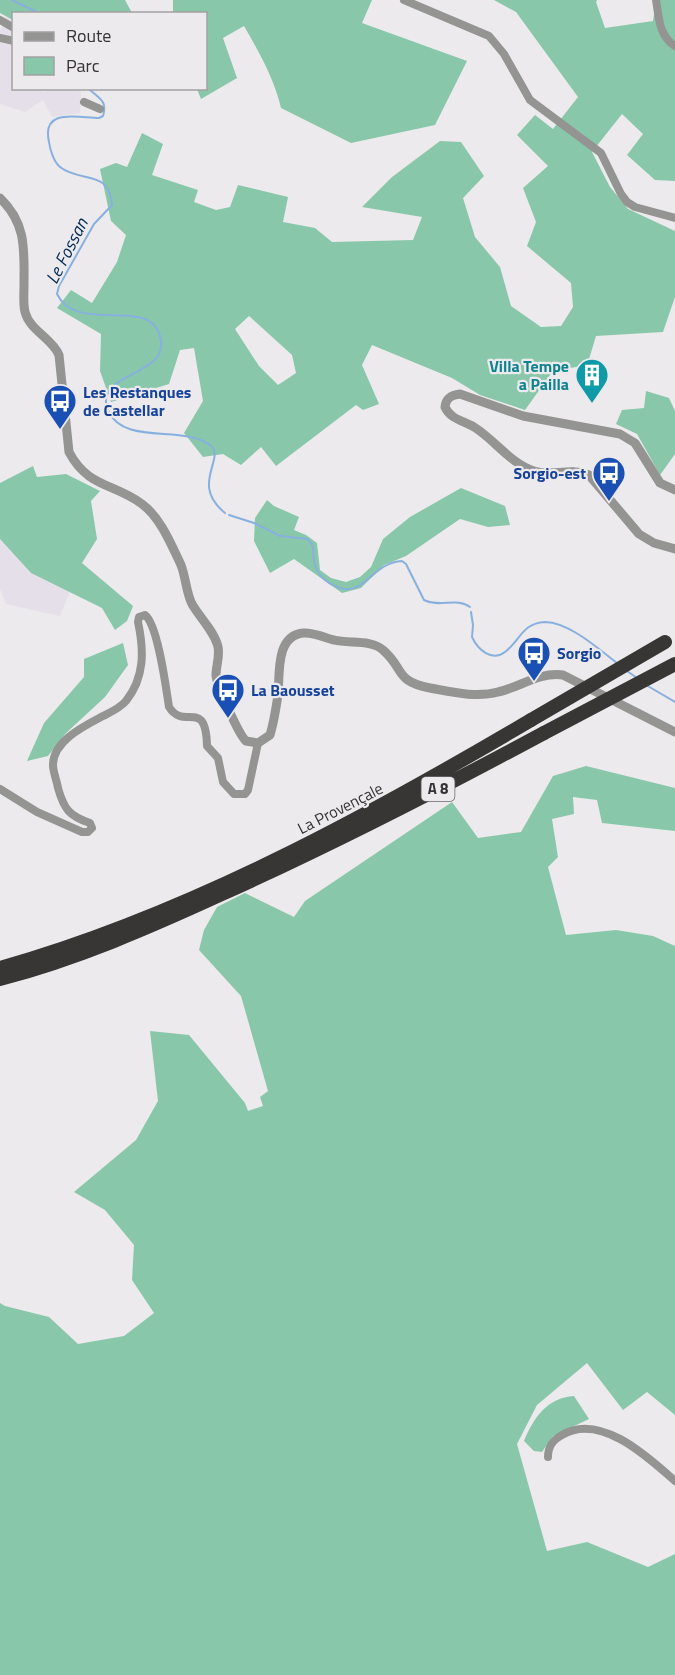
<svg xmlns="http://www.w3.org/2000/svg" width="675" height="1675" font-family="'Titillium Web',sans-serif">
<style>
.built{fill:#e5dfe9}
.green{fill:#89c7aa;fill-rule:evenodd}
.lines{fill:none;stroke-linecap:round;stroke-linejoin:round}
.stream{stroke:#88b0df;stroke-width:2}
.minor{stroke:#949493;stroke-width:8}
.tertiary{stroke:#949493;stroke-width:9}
.motorway{stroke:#373634;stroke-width:14}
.motorway-bridge{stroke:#373634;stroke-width:14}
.labels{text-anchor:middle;stroke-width:4.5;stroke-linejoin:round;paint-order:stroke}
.shield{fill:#eceaed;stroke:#6b6a6c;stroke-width:1.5}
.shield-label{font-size:15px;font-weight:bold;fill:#343335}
.culture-label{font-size:16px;font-weight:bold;fill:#0d838f;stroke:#eceaed;text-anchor:end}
.transit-label{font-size:16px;font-weight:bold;fill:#164399;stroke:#eceaed;text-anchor:start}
.street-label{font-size:16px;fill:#343335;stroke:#eceaed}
.water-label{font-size:18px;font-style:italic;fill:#022c57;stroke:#eceaed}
</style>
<rect width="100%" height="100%" fill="#eceaed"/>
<path class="built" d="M6,16L13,20L14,88L36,89L44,92L47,89H74L81,92L80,113L52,117L43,100L25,112L0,104V31Z
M0,539L31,573L70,591L60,616L6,604L0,589Z"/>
<path class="green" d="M0,0H125L132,13L14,14L13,20L0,13Z
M173,0H372L362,23L467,61L435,125L351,143L281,108C274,78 259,52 244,26L223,38L237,78L201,99L197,89L206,88V14L173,13Z
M494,0H597L596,2L605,28L653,21L656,0H675V181L655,180L627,155L643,134L622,114L592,152L610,187L628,209L675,231V297L663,332L596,336L586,369L576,367L553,371L525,410L480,395L452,378L372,345L362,365L379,404L363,410L356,405L276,466L261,447L241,465L223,454L203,457L184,433L203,401L194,348L180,350L169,384L111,402L100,371L101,334L57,308L71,290L92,303L117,262L126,235L111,221L100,169L116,163L127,167L142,133L163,144L152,175L198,190L194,202L216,210L230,207L238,185L288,197L283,222L315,228L332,242L413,240L422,217L362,207L392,177L440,141L461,142L484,176L463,198L475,237L500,267L511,306L541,327L561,326L573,307L571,283L527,246L536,222L523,188L548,166L517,135L535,115L553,129L578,97L516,12ZM249,316L292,355L296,373L278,385L259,366L235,329Z
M646,391L669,398L675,411V454L660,475L637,434L616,424L622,410L644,408Z
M33,466L37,477L66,474L100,491L91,501L97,539L82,563L133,606L127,621L115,630L102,608L31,573L0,539V483Z
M461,488L505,506L510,525L488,527L460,519L406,556L384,565L361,588L342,593L294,559L270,573L254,541L255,518L267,500L274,506L299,517L294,530L306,535L317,543L320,570L331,578L346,582L360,577L371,567L383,539L410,517Z
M123,643L128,665L105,697L65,734L48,756L27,761L44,723L84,677V659Z
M586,766L675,788V831L602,823L597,800L573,797L574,814L552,819L558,857L548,867L566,935L616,930L653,936L675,946V1415L647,1392L623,1410L587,1363L537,1405L517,1444L547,1551L587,1542L648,1567L675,1554V1675H0V1303L5,1306L49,1317L78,1344L124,1336L154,1313L132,1280L134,1245L105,1210L74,1192L136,1140L158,1101L150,1031L189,1035L245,1103L248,1111L263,1106L260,1097L268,1091L241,996L199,950L204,930L217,907L245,893L294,917L305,901L452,802L478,838L521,832L553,776Z
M574,1396L589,1419L553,1436L542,1452L534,1451L524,1441C534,1417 547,1398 574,1396Z"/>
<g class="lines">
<path class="stream" d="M12,0L41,14
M88,88C98,98 108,100 103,116L99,118C79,118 41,107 49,142C50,150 54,162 60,167C80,183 110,169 112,205L94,224L59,286L57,294C76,333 144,299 158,331C176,371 115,371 107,395C105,401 106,407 109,412C124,445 184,425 210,445C227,458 189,484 225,513
M229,515L254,523L280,536L308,539C315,546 313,553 314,561C316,576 330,586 344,589C366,592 375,562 402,561L406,564L424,600C439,608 457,597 470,607
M471,612L473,625L472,637C478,650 492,662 505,652C520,641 522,623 545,622C569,622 600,650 618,664
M627,671L637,678
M646,685L675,702"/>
<path class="minor" d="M404,0L489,36L504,54L530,100L601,153L621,194L627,202L635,207L675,218
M656,0C659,18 659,36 675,46
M0,20L14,28
M0,38L14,41
M84,102L100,109
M0,789L37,812L82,832H88L92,828L90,823C69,816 64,809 58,788C57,781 53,772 53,765C53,741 84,726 103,716C111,712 120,708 126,701C145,677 144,650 138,622L139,617L145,615C158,625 166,688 169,707C184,731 206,697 207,746L218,758L223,782L234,794H245L248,790L258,743
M548,1457C548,1446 553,1440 562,1435C600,1412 648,1457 675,1481"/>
<path class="tertiary" d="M0,198C27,224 24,250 24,285C24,294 23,304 25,312C30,331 52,338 59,355L69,452C88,488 114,483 142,504C160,517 171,544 181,565C186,578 186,592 192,604C200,618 215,632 218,647C220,656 216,666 216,675C216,684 239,735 246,741L258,743L270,735C274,722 276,708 278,695C280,675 275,636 303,633C314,632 325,638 334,640C349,644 371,639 383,650C405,669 394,681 430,688C452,692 476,698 498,692C521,687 538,672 563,675L675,732
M675,490L660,483L635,443L620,434L523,416L460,394C451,395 446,398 445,407C450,419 464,421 474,427C495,440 511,464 534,471C552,477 569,467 589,475L639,534L654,543L675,549"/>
<path class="motorway" d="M0,968C187,915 365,818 531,720
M0,979C77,959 150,927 222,894C331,845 438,790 544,733"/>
<path class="motorway-bridge" d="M531,720L665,642
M544,733L675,664"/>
</g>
<defs>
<symbol id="building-pin" viewBox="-11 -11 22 30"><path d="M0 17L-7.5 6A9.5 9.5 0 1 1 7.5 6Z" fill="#0f9aa8" stroke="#eceaed"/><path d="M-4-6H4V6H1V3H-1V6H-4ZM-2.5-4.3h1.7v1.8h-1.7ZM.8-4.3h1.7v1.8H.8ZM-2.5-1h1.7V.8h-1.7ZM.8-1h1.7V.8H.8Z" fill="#fff"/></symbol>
<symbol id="bus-pin" viewBox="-11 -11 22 30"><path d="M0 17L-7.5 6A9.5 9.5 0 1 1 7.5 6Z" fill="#1a4fb4" stroke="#eceaed"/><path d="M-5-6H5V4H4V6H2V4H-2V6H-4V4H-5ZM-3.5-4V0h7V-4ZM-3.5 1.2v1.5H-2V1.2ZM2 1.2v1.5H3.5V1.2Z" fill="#fff"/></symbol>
</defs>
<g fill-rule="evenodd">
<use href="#building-pin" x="573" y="356" width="38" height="52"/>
<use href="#bus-pin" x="41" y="382" width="38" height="52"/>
<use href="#bus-pin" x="590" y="454" width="38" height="52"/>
<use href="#bus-pin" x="515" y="634" width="38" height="52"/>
<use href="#bus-pin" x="209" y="671" width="38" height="52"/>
</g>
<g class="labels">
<rect class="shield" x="421.5" y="777" width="33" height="24" rx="4.5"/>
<g class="shield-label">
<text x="438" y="794">A 8</text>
</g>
<g class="culture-label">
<text x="569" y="372">Villa Tempe<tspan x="569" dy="18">a Pailla</tspan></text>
</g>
<g class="transit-label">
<text x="83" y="398">Les Restanques<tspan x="83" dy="18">de Castellar</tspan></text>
<text x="586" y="479" text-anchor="end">Sorgio-est</text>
<text x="557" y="659">Sorgio</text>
<text x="251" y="696">La Baousset</text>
</g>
<g class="street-label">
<text transform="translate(340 808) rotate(-27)" y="6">La Provençale</text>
</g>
<g class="water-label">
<text transform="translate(67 251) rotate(-63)" y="6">Le Fossan</text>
</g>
</g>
<rect x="12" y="12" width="195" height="78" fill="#eceaed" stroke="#a2a1a3" stroke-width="1.5"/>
<rect x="24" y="32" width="30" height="9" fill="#949493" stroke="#a2a1a3" stroke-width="1.5"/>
<text x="66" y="42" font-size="18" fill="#343335">Route</text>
<rect x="24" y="57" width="30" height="18" fill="#89c7aa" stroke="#a2a1a3" stroke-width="1.5"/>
<text x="66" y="72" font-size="18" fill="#343335">Parc</text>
</svg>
